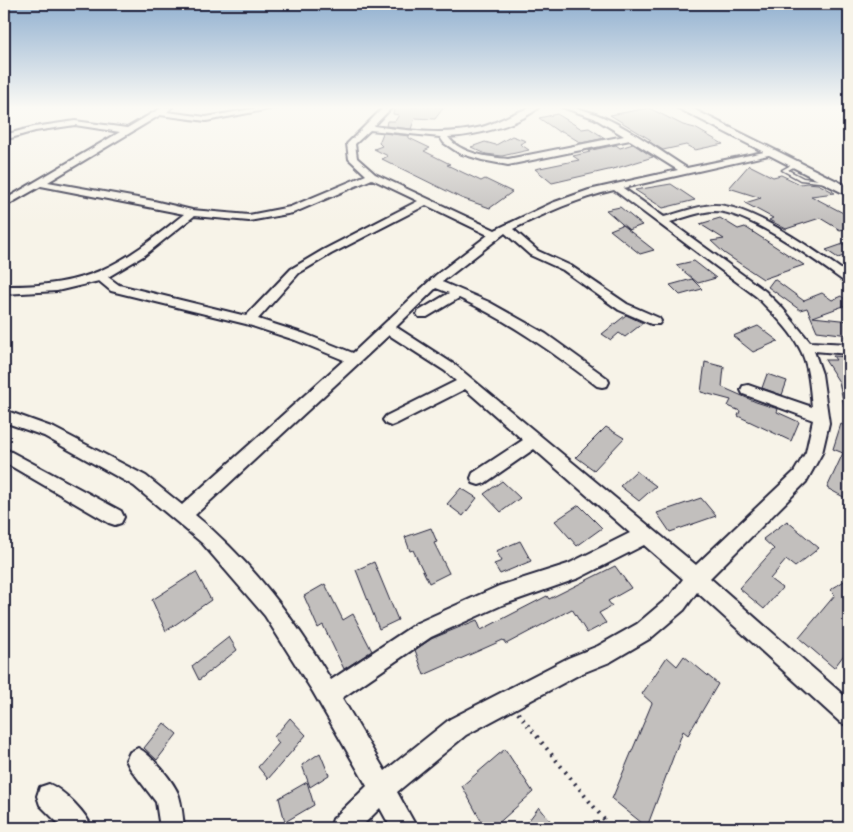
<svg xmlns="http://www.w3.org/2000/svg" width="853" height="832" font-family="Sriracha,sans-serif">
<style>
.building{fill:#c2bfbd;stroke:#22223b}
.lines{fill:none;stroke-linecap:round;stroke-linejoin:round}
.lane-casing{stroke:#22223b;stroke-width:3}
.street-casing{stroke:#22223b;stroke-width:4}
.secondary-casing{stroke:#22223b;stroke-width:4}
.path{stroke:#22223b;stroke-width:4;stroke-dasharray:2 5.5;stroke-linecap:butt}
.lane{fill:#f7f3e8;fill-rule:evenodd}
.street{fill:#f7f3e8;fill-rule:evenodd}
.secondary{fill:#f7f3e8;fill-rule:evenodd}
</style>
<rect width="100%" height="100%" fill="#f7f3e8"/>
<filter id="ink" filterUnits="userSpaceOnUse"><feTurbulence type="fractalNoise" baseFrequency=".02" numOctaves="2"/><feDisplacementMap in="SourceGraphic" scale="10" xChannelSelector="R" yChannelSelector="G"/><feConvolveMatrix kernelMatrix="1 2 1 2 8 2 1 2 1" color-interpolation-filters="sRGB"/></filter>
<g filter="url(#ink)">
<path class="building" d="M394,107H444L435,119L415,118L411,129L386,126L387,121H395L399,115L393,114Z
M649,108L683,125L695,128L723,144L695,150L686,145L663,150L648,141L651,140L610,115Z
M557,114L582,129L589,128L605,138L581,143L562,131L559,132L539,118Z
M383,133L409,136V138L430,148L424,151L450,164L447,165L481,181L485,179L512,192L490,208L461,198L382,159L388,156L374,149L382,146L379,143Z
M512,136L526,141L520,144L529,150L502,156L486,154L471,147L485,142L496,145Z
M633,144L653,157L617,168L552,183L535,169L579,160L573,156L590,152L588,151L592,150L616,145L620,148Z
M749,165L773,177L781,175L800,184L807,183L818,184L835,193L811,196L849,216V228L840,230L820,218L786,229L769,220L773,218L745,203L761,198L729,188Z
M671,184L695,200L663,208L635,190Z
M620,207L642,225L629,230L606,210Z
M720,218L738,229L745,227L804,265L763,279L724,253L711,241L724,239L700,224Z
M622,225L654,250L640,254L610,230Z
M849,242V254L838,258L826,250Z
M694,261L716,278L698,283L676,265Z
M692,279L702,289L680,295L670,285Z
M774,279L804,301V300L822,293L832,300L841,296L849,302V304L813,317L849,321V335L817,331L807,308L800,310L768,287Z
M626,315L643,323L625,337L619,333L611,340L602,334Z
M758,326L778,341L753,352L733,336Z
M833,356L849,357V409H845L839,382L825,360H836Z
M705,362L724,367L722,387L756,402L778,409L777,412L799,422L791,441L738,416L740,411L728,406L731,400L701,392Z
M767,374L787,381L782,395L762,388Z
M841,424L849,428V500L827,488L843,453L833,449Z
M606,427L624,438L594,470L576,457Z
M636,471L656,486L639,501L620,486Z
M502,481L520,498L501,512L484,494Z
M461,488L477,498L463,516L447,504Z
M701,498L716,516L670,532L657,513Z
M579,505L602,528L577,546L555,521Z
M787,521L819,548L795,567L786,560L770,579L782,588L764,609L739,588L774,549L763,539Z
M431,528L437,542L434,543L449,573L429,583L413,550L410,551L405,537Z
M520,541L531,561L500,574L494,564L502,561L496,551Z
M374,562L398,620L379,629L356,570Z
M615,566L631,588L608,601L612,606L599,613L606,623L587,633L572,609L506,644L503,640L424,675L415,650L431,639L477,620L481,630L547,596L549,599Z
M196,572L211,600L166,631L152,600Z
M849,578V648L834,668L799,638L835,595L830,590Z
M325,584L343,620L353,614L372,651L344,669L323,625L318,628L304,596Z
M229,637L237,650L199,680L192,666Z
M684,656L718,684L688,735L683,731L647,827L612,799L652,703L642,694L667,657L677,666Z
M290,718L306,735L268,779L258,767L279,743L274,737Z
M164,723L177,734L157,760L144,748Z
M505,749L533,792L493,828H485L462,786Z
M320,753L329,775L310,787L302,765Z
M307,782L314,805L285,822L279,798Z
M539,807L556,828H523Z"/>
<g class="lines">
<defs>
<path id="lane" d="M793,164L797,165L788,170L803,178L828,181L830,182L828,183L800,180L782,170Z"/>
<path id="street" d="M163,107H172L167,112L206,117L263,107H280L206,121L160,115L48,182L154,201L192,210L249,215L290,207L366,175L349,159L347,144L384,107H392L374,126C410,131 446,136 482,127C500,122 522,107 539,107C520,125 474,136 448,137C460,154 489,157 508,159L624,136L594,118L562,107C604,107 651,146 687,168L773,150V154L623,188L664,217C680,213 696,206 713,205C749,203 819,253 849,275V283L845,282C816,261 750,212 715,211C700,211 684,218 670,222L765,291L783,309L810,342L849,344V354L814,351L822,374L829,423L822,453L806,482L710,578L849,700V726L841,723L697,592L684,610L651,638L610,662L580,674L466,735L397,792L417,828H391L380,808L360,828H330L333,819L367,786L313,692L265,616L202,543L134,486L44,436L4,422V410L54,428L146,476L182,505L344,360L295,340L246,324L111,291L99,281L57,291L4,294V286C89,287 120,266 184,214L41,186L4,207V200L120,132L75,125L35,131L4,140V135L34,127L75,121L127,128ZM370,130L440,137L444,143L459,153L482,160L508,165L630,140L678,170L589,190L552,203L495,230L375,174L357,158L355,144ZM372,179L418,201L323,250L291,269L246,316L119,285L108,277L145,255L194,216L249,221L293,213ZM614,190L757,297C771,312 789,328 799,347C809,364 810,388 812,407L748,385L743,386L741,390L743,394L813,420L806,452L794,472L696,565L455,365L396,327L436,288L449,293L419,311L417,314L419,317H427L459,298C509,321 553,352 597,386L602,387L607,386L609,382L607,378L546,334L489,302L442,282L505,233L530,255L563,270L619,310L651,324H659L661,321L659,318L627,304L571,266L538,251L513,229C546,213 578,198 614,190ZM426,205L488,235L436,275L353,353L305,334L258,319L299,273L331,254ZM389,335L445,371L456,381L386,416L383,420L386,424L391,426L396,424L465,389L523,440L473,473L471,478L473,483L479,485L485,483L534,449L630,533L568,564L499,586L417,623L331,680C295,619 250,560 195,515ZM644,545L683,579L670,596L637,624L598,646L568,658L450,719L385,771L342,698L431,637L502,605L579,578Z
M4,448L121,511L124,517L121,523L115,525L109,523L4,462Z
M138,748C151,754 175,783 179,796C182,806 183,818 184,828H160L156,802L130,768L126,760L130,752Z
M49,784C64,790 87,814 92,828H63L40,805L37,796L40,787Z"/>
<path id="secondary" d="M676,107H689L849,187V196Z"/>
</defs>
<use href="#lane" class="lane-casing"/>
<use href="#street" class="street-casing"/>
<use href="#secondary" class="secondary-casing"/>
<path class="path" d="M518,713L611,828"/>
<use href="#lane" class="lane"/>
<use href="#street" class="street"/>
<use href="#secondary" class="secondary"/>
</g>
</g>
<linearGradient id="sky" x2="0" y2="1"><stop stop-color="#91b0d0"/><stop offset="0.48" stop-color="#fbfaf5"/><stop offset="1" stop-color="#fbfaf5" stop-opacity="0"/></linearGradient>
<rect width="853" height="224" fill="url(#sky)"/>
<rect width="853" height="832" fill="none" stroke="#f7f3e8" stroke-width="20"/>
<rect x="10" y="10" width="833" height="812" fill="none" stroke="#22223b" stroke-width="2" filter="url(#ink)"/>
</svg>
